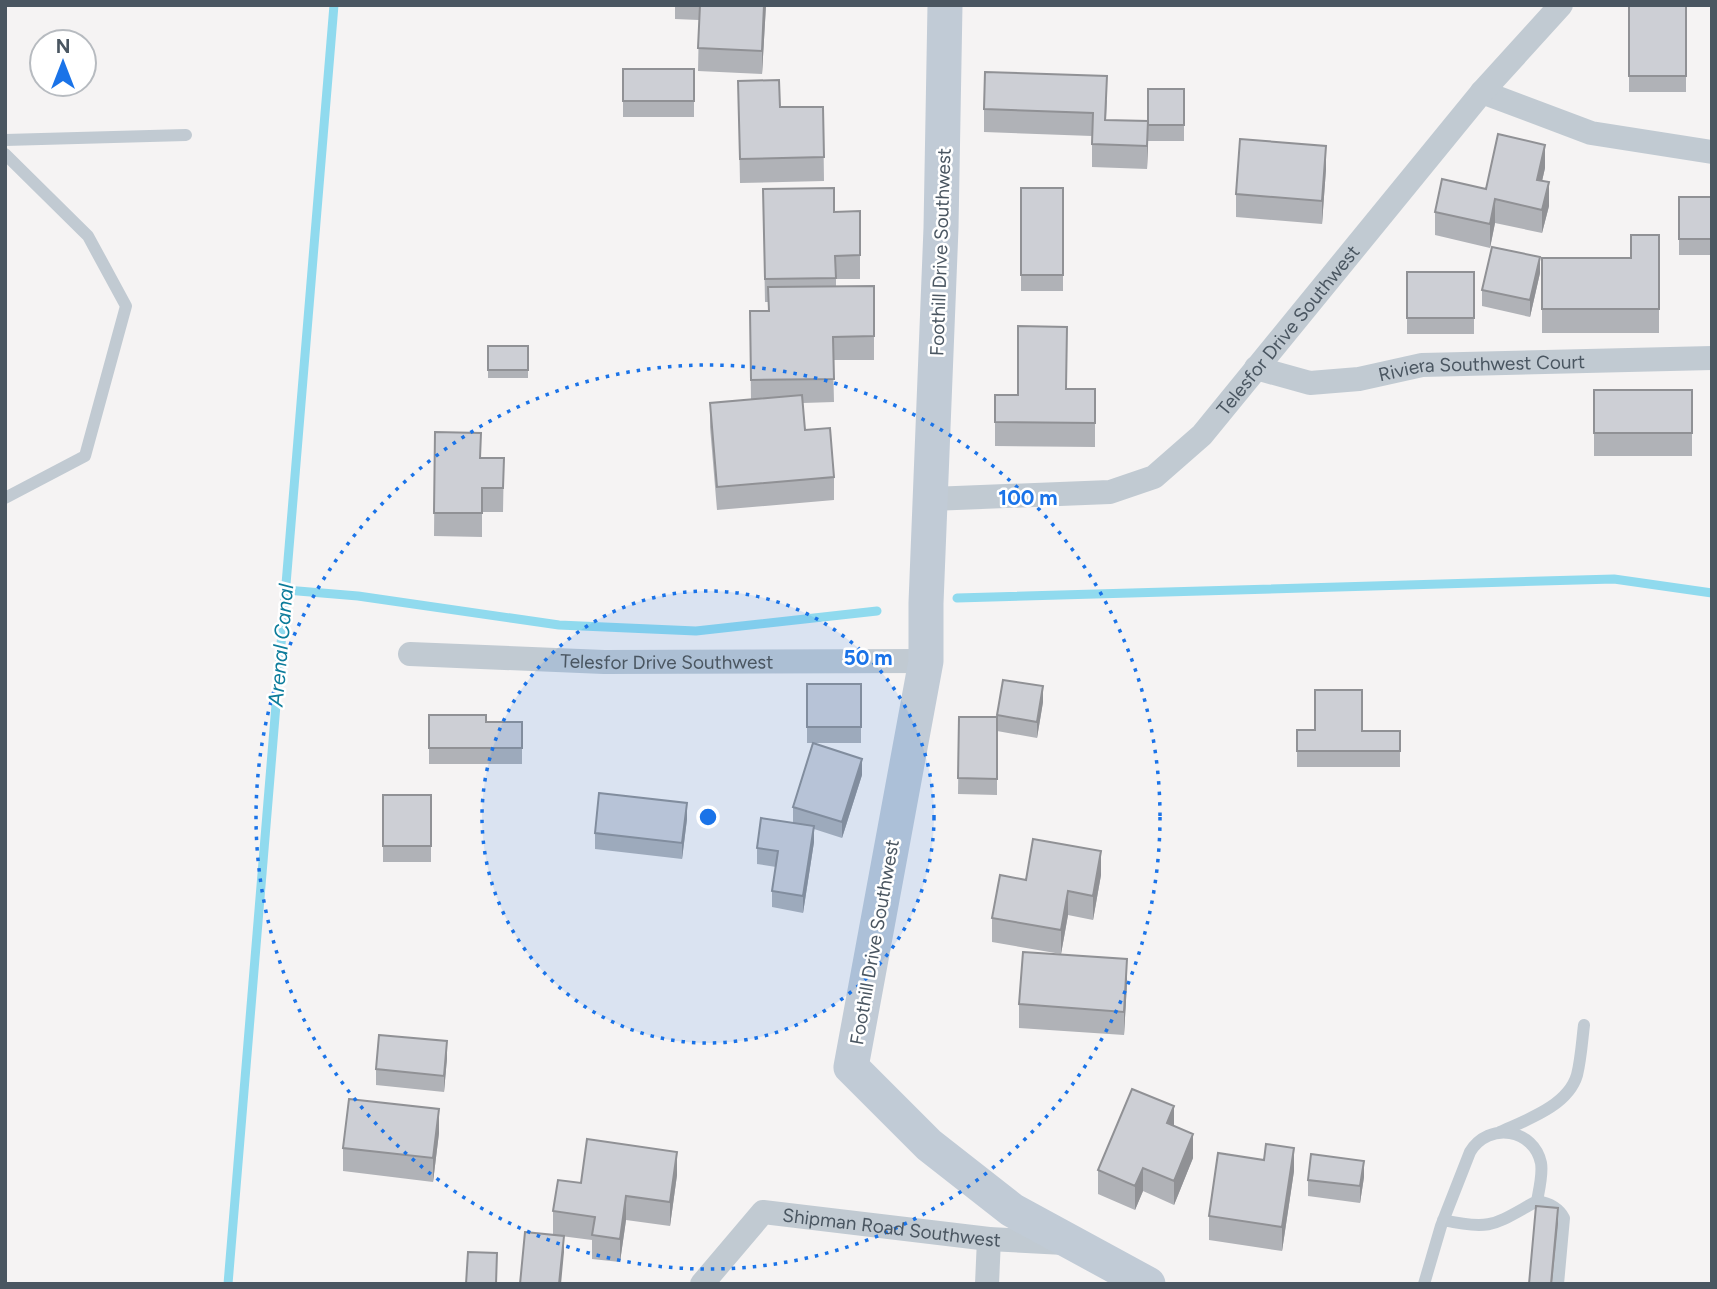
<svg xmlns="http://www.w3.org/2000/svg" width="1717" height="1289" font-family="Figtree,sans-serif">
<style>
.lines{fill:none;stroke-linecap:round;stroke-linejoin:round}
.stream{stroke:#90daee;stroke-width:9}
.lane{stroke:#c1cad2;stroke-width:12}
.street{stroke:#c1cad2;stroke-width:24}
.secondary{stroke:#c1cbd6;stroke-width:35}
.wall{fill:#b0b2b7}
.shaded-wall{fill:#909195}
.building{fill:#cdcfd5;stroke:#909195;stroke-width:2}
.ring{fill:none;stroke:#1a73e8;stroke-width:3.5;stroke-dasharray:3.5 7}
.labels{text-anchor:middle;stroke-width:5;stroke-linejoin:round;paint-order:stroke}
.street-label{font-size:19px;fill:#4a5661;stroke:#fff}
.water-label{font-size:21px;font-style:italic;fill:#0c7c9b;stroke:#fff}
.centre{fill:#1a73e8;stroke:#fff;stroke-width:3.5}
.ring-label{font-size:21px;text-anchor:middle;font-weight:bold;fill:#1a73e8;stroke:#fff;stroke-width:5;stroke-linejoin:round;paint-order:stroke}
</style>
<rect width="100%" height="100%" fill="#f5f3f3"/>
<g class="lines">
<path class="stream" d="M286,590L358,596L559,625L696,631L877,611
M957,598L1614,579L1712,593
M228,1284L334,5"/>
<path class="lane" d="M5,140L186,135
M5,154L88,236L126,306L85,456L5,498
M1500,1132C1526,1120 1568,1106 1577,1075C1581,1059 1582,1041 1584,1025
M1443,1220C1492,1231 1495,1224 1537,1201
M1424,1284L1441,1226L1470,1152C1489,1121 1534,1129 1541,1163C1543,1174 1539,1190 1537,1201C1549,1203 1558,1207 1564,1218L1558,1284"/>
<g class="street">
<path d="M1482,92L1591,133L1712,152"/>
<path id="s1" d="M1256,368L1310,383L1359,379L1422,365L1712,358"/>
<path id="s2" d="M931,499L1110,492L1154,477L1202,435L1482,92L1561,5"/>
<path id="s3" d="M410,654L604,662L926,661"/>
<path id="s4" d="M702,1284L763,1212L989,1239L1064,1243"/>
<path d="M987,1284L989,1239"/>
</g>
<path class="secondary" d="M945,5L941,228L926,603V661L851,1067L929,1145L1012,1210L1148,1284"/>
</g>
<path class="wall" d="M675,5H766L762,74L698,71L699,20L675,19Z
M1629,5H1686V92H1629Z
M623,69H694V117H623Z
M738,81L780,107H823L824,181L740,183Z
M1184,89V141H1148L1147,169L1092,167V136L984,132V109L1107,100L1106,120L1148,121Z
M1545,168L1542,181L1549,206L1542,233L1495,223L1490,248L1435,235V212L1486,189Z
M1326,169L1322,224L1236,217V194Z
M1021,188H1063V291H1021Z
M763,189L834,212L860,211V279H836V286H874V360H833L834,402L803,403L805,430L834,477V500L717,510L710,427V403L751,400L750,311H768V302H765Z
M1679,197H1712V255H1679Z
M1659,235V333H1542V258H1631Z
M1407,272H1474V334H1407Z
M1540,273L1530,317L1482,306V290Z
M488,346H528V378H488Z
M1066,389H1095V447L995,446V395H1018Z
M1594,390H1692V456H1594Z
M435,432L481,458H504L503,512H482V537L434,536Z
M1003,680L1043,702L1037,738L997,731V795L958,794L959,717H997Z
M807,684H861V743H807Z
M429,715L486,722H522V764H429Z
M1297,730L1400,731V767H1297Z
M862,775L842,838L814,829V842L803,913L772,907V891L776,867L757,864V848L793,823V807Z
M383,795H431V862H383Z
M687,819L682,859L595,849V833Z
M1101,875L1093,920L1068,915L1061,954L992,942V918L1026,880Z
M1127,983L1124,1035L1019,1028V1004Z
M447,1058L444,1092L376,1085V1069Z
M1174,1126L1193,1158L1174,1205L1143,1191L1135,1210L1098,1194V1170Z
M439,1133L433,1182L343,1171V1148Z
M1264,1160L1294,1171L1282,1251L1209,1240V1216Z
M677,1175L670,1226L626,1220L620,1262L592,1259V1240L553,1235V1211L581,1183Z
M1364,1177L1360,1203L1308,1196V1180Z"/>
<path class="shaded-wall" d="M764,5H766L762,74V51Z
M1148,121V145L1147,169V146Z
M1545,145V168L1537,203V180Z
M1326,146V169L1322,224V201Z
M1549,182V206L1542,233V210Z
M1495,199V223L1490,248V224Z
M1540,257V273L1530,317V300Z
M1043,686V702L1037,738V722Z
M862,759V775L842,838V822Z
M687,803V819L682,859V843Z
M814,826V842L803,913V896Z
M1101,851V875L1093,920V896Z
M1068,891V915L1061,954V930Z
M1127,959V983L1124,1035V1012Z
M447,1041V1058L444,1092V1076Z
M1174,1106V1130L1167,1123Z
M439,1109V1133L433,1182V1158Z
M1193,1134V1158L1174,1205V1181Z
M1294,1148V1171L1282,1251V1227Z
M677,1152V1175L670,1226V1202Z
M1364,1161V1177L1360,1203V1186Z
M1143,1168V1191L1135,1210V1186Z
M626,1196V1220L620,1262V1239Z
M1558,1208V1224L1552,1284H1551Z
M564,1236V1252L561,1284H559Z"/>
<path class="building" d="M700,5H764L762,51L698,48Z
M1629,5H1686V76H1629Z
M623,69H694V101H623Z
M985,72L1107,76L1105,120L1148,121L1147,146L1092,144L1093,113L984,109Z
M779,80L780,107H823L824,157L740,159L738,81Z
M1148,89H1184V125H1148Z
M1498,134L1545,145L1537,180L1549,182L1542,210L1495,199L1490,224L1435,212L1442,179L1486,189Z
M1240,139L1326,146L1322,201L1236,194Z
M834,188V212L860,211V255L835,256L836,278L765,279L763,189Z
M1021,188H1063V275H1021Z
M1679,197H1712V239H1679Z
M1631,235H1659V309H1542V258H1631Z
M1492,247L1540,257L1530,300L1482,290Z
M1407,272H1474V318H1407Z
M874,286V336L833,337L834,379L751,380L750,311H769L768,287Z
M1018,326L1067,327L1066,389H1095V423L995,422V395H1018Z
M488,346H528V370H488Z
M1594,390H1692V433H1594Z
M802,395L805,430L830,428L834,477L717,487L710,403Z
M435,432L481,433L480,458H504L503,488H482V513H434Z
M1003,680L1043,686L1037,722L997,715Z
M807,684H861V727H807Z
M1315,690H1362V731H1400V751H1297V730H1315Z
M429,715H486V722H522V748H429Z
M959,717H997V779L958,778Z
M813,743L862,759L842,822L793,807Z
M599,793L687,803L682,843L595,833Z
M383,795H431V846H383Z
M761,818L814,826L803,896L772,891L778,851L757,848Z
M1033,839L1101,851L1093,896L1068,891L1061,930L992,918L1000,875L1026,880Z
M1023,952L1127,959L1124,1012L1019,1004Z
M379,1035L447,1041L444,1076L376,1069Z
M1132,1089L1174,1106L1167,1123L1193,1134L1174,1181L1143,1168L1135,1186L1098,1170Z
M349,1099L439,1109L433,1158L343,1148Z
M587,1139L677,1152L670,1202L626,1196L620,1239L592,1235L595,1217L553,1211L558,1180L581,1183Z
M1266,1144L1294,1148L1282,1227L1209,1216L1218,1153L1264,1160Z
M1311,1154L1364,1161L1360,1186L1308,1180Z
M1536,1206L1558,1208L1551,1284H1529Z
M525,1232L564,1236L559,1284H520Z
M468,1252L497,1253L496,1284H466Z"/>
<circle cx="708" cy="817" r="226" fill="#1a73e8" fill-opacity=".12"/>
<g class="ring">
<circle cx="708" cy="817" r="226"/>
<circle cx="708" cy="817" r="452"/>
</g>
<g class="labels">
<g class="street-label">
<text transform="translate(940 252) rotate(-88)" y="7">Foothill Drive Southwest</text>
<text dy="7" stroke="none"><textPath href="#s2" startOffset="425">Telesfor Drive Southwest</textPath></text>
<text dy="7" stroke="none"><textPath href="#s1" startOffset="229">Riviera Southwest Court</textPath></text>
<text dy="7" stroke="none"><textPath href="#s3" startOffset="257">Telesfor Drive Southwest</textPath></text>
<text transform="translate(874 942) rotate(-80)" y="7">Foothill Drive Southwest</text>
<text dy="7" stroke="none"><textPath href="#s4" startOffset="224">Shipman Road Southwest</textPath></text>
</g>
<g class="water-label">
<text transform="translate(281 645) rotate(-85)" y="7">Arenal Canal</text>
</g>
</g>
<circle cx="708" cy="817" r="10" class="centre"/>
<g class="ring-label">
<text x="1028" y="505">100 m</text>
<text x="868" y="665">50 m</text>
</g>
<rect width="1717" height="1289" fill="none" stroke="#4a5661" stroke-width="14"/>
<g transform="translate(63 63)"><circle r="33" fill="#ffffff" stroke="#b7bbc0" stroke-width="2"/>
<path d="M0-5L12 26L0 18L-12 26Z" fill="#1a73e8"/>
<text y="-10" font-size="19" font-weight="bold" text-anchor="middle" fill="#4a5661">N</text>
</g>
</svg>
